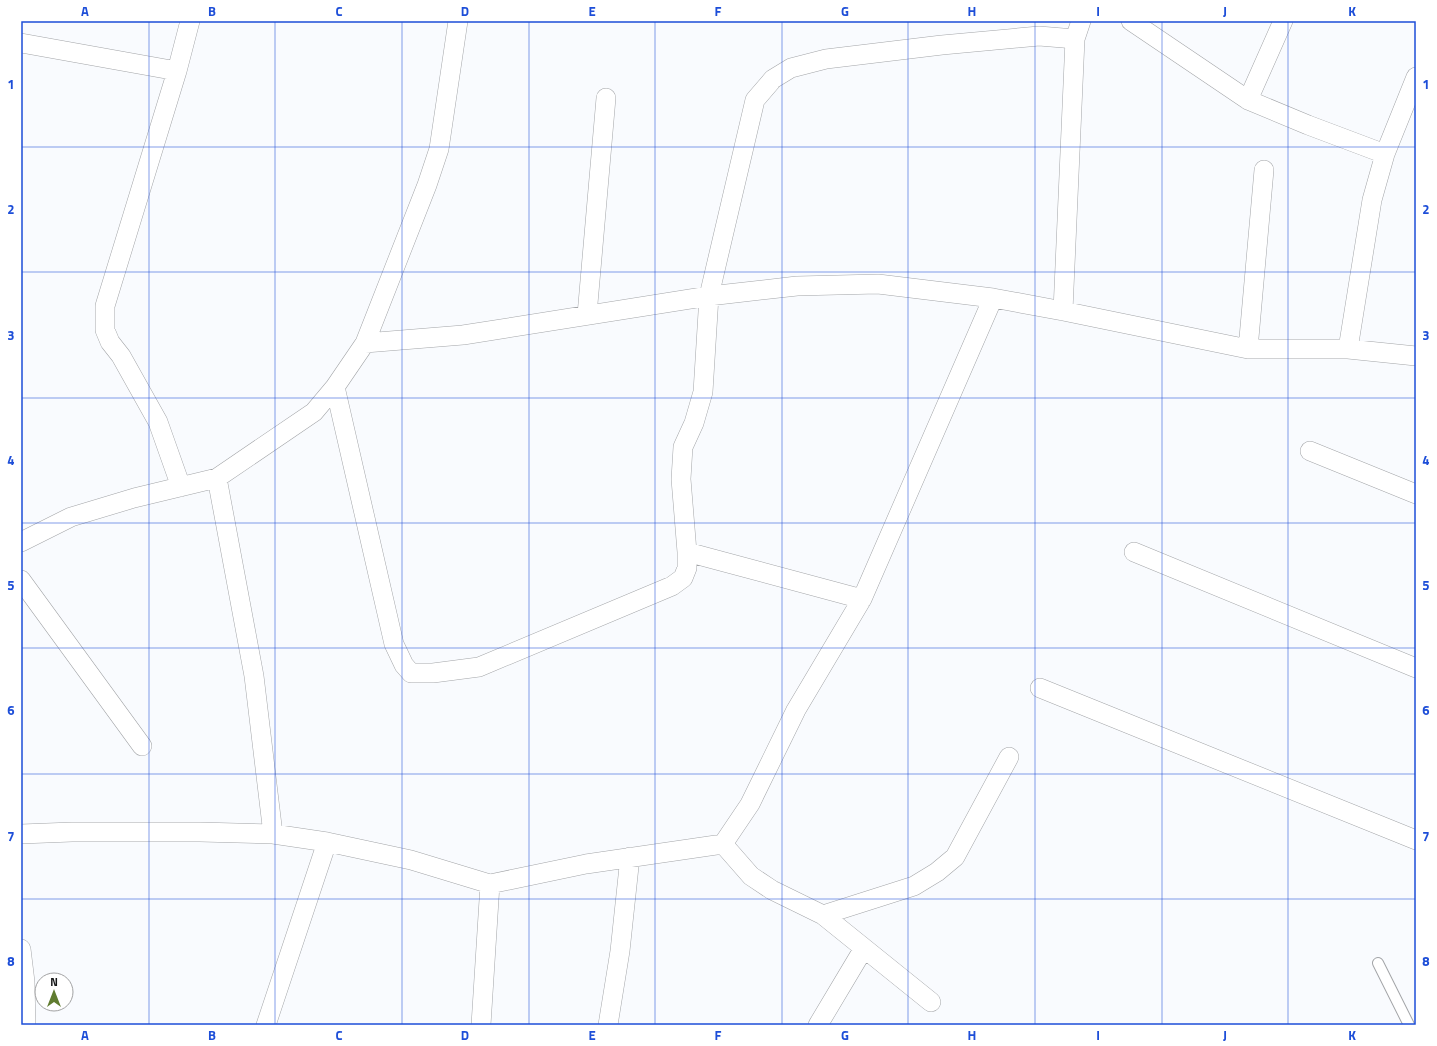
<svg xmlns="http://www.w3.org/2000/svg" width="1437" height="1046" font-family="'Titillium Web',sans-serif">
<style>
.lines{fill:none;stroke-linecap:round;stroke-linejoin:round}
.service-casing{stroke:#a3a5a8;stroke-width:12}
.minor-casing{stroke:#a3a5a8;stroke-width:20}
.service{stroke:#fff;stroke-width:10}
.minor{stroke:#fff;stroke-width:19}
.grid{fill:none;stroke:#1d4ed8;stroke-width:1;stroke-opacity:0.55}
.neatline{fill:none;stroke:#1d4ed8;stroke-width:1.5}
.grid-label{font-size:13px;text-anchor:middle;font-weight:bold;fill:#1d4ed8}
</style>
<rect width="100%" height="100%" fill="#f9fbfe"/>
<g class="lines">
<defs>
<path id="service" d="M1378,963L1409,1025"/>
<path id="minor" d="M1131,21L1248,100L1308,125L1385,154
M21,43L177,71
M1248,100L1283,21
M1063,311L1075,39L1081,21
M587,315L606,98
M365,343L463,335L709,296L797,286L878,284L993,298L1063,311L1248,349H1348L1416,356
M1248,349L1264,170
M1348,349L1372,200L1385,154L1416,77
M335,387L394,644L404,665L411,673H433L479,667L672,586L683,578L687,568V552L681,479L683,447L694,423L703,392L709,296L755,100L773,79L791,68L826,59L942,45L1039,36L1075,39
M1310,451L1416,494
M217,478L254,676L273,834
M181,487L158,422L121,356L110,342L105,330V306L177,71L190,21
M21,542L71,517L134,498L217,478L314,412L335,387L365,343L427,185L439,149L458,21
M687,552L862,599
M1134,552L1416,668
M21,580L142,746
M1040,688L1416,840
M21,834L72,832H200L273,834L327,842L411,860L490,884L586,864L723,844L750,804L796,710L862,599L993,298
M723,844L751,876L772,890L823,915L931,1002
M823,915L914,886L937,872L955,857L1009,757
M21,949L25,982L26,1025
M266,1025L327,842
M481,1025L490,884
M608,1025L620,951L630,857
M818,1025L864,948"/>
</defs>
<use href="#service" class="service-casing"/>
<use href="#minor" class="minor-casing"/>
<use href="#service" class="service"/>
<use href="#minor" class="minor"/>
</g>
<path class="grid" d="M149,21V1025M275,21V1025M402,21V1025M529,21V1025M655,21V1025M782,21V1025M908,21V1025M1035,21V1025M1162,21V1025M1288,21V1025M21,147H1416M21,272H1416M21,398H1416M21,523H1416M21,648H1416M21,774H1416M21,899H1416"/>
<rect width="1437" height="1046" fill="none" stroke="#ffffff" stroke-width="44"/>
<g transform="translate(54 992)"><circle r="19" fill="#ffffff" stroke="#a2a2a3"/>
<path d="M0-3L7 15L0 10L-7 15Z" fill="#607c30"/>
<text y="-6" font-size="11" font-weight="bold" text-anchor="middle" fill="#161718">N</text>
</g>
<rect x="22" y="22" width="1393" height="1002" class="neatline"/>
<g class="grid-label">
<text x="85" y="16">A</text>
<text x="212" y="16">B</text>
<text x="339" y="16">C</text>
<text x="465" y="16">D</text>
<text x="592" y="16">E</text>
<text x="718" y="16">F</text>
<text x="845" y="16">G</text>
<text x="972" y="16">H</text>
<text x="1098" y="16">I</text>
<text x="1225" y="16">J</text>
<text x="1352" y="16">K</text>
<text x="11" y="89">1</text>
<text x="1426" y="89">1</text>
<text x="11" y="214">2</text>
<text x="1426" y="214">2</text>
<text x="11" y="340">3</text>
<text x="1426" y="340">3</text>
<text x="11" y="465">4</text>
<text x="1426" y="465">4</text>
<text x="11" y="590">5</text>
<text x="1426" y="590">5</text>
<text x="11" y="715">6</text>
<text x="1426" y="715">6</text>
<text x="11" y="841">7</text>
<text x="1426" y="841">7</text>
<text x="11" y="966">8</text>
<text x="1426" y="966">8</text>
<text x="85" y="1040">A</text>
<text x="212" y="1040">B</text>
<text x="339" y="1040">C</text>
<text x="465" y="1040">D</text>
<text x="592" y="1040">E</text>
<text x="718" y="1040">F</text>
<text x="845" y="1040">G</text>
<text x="972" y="1040">H</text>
<text x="1098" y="1040">I</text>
<text x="1225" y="1040">J</text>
<text x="1352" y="1040">K</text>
</g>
</svg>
